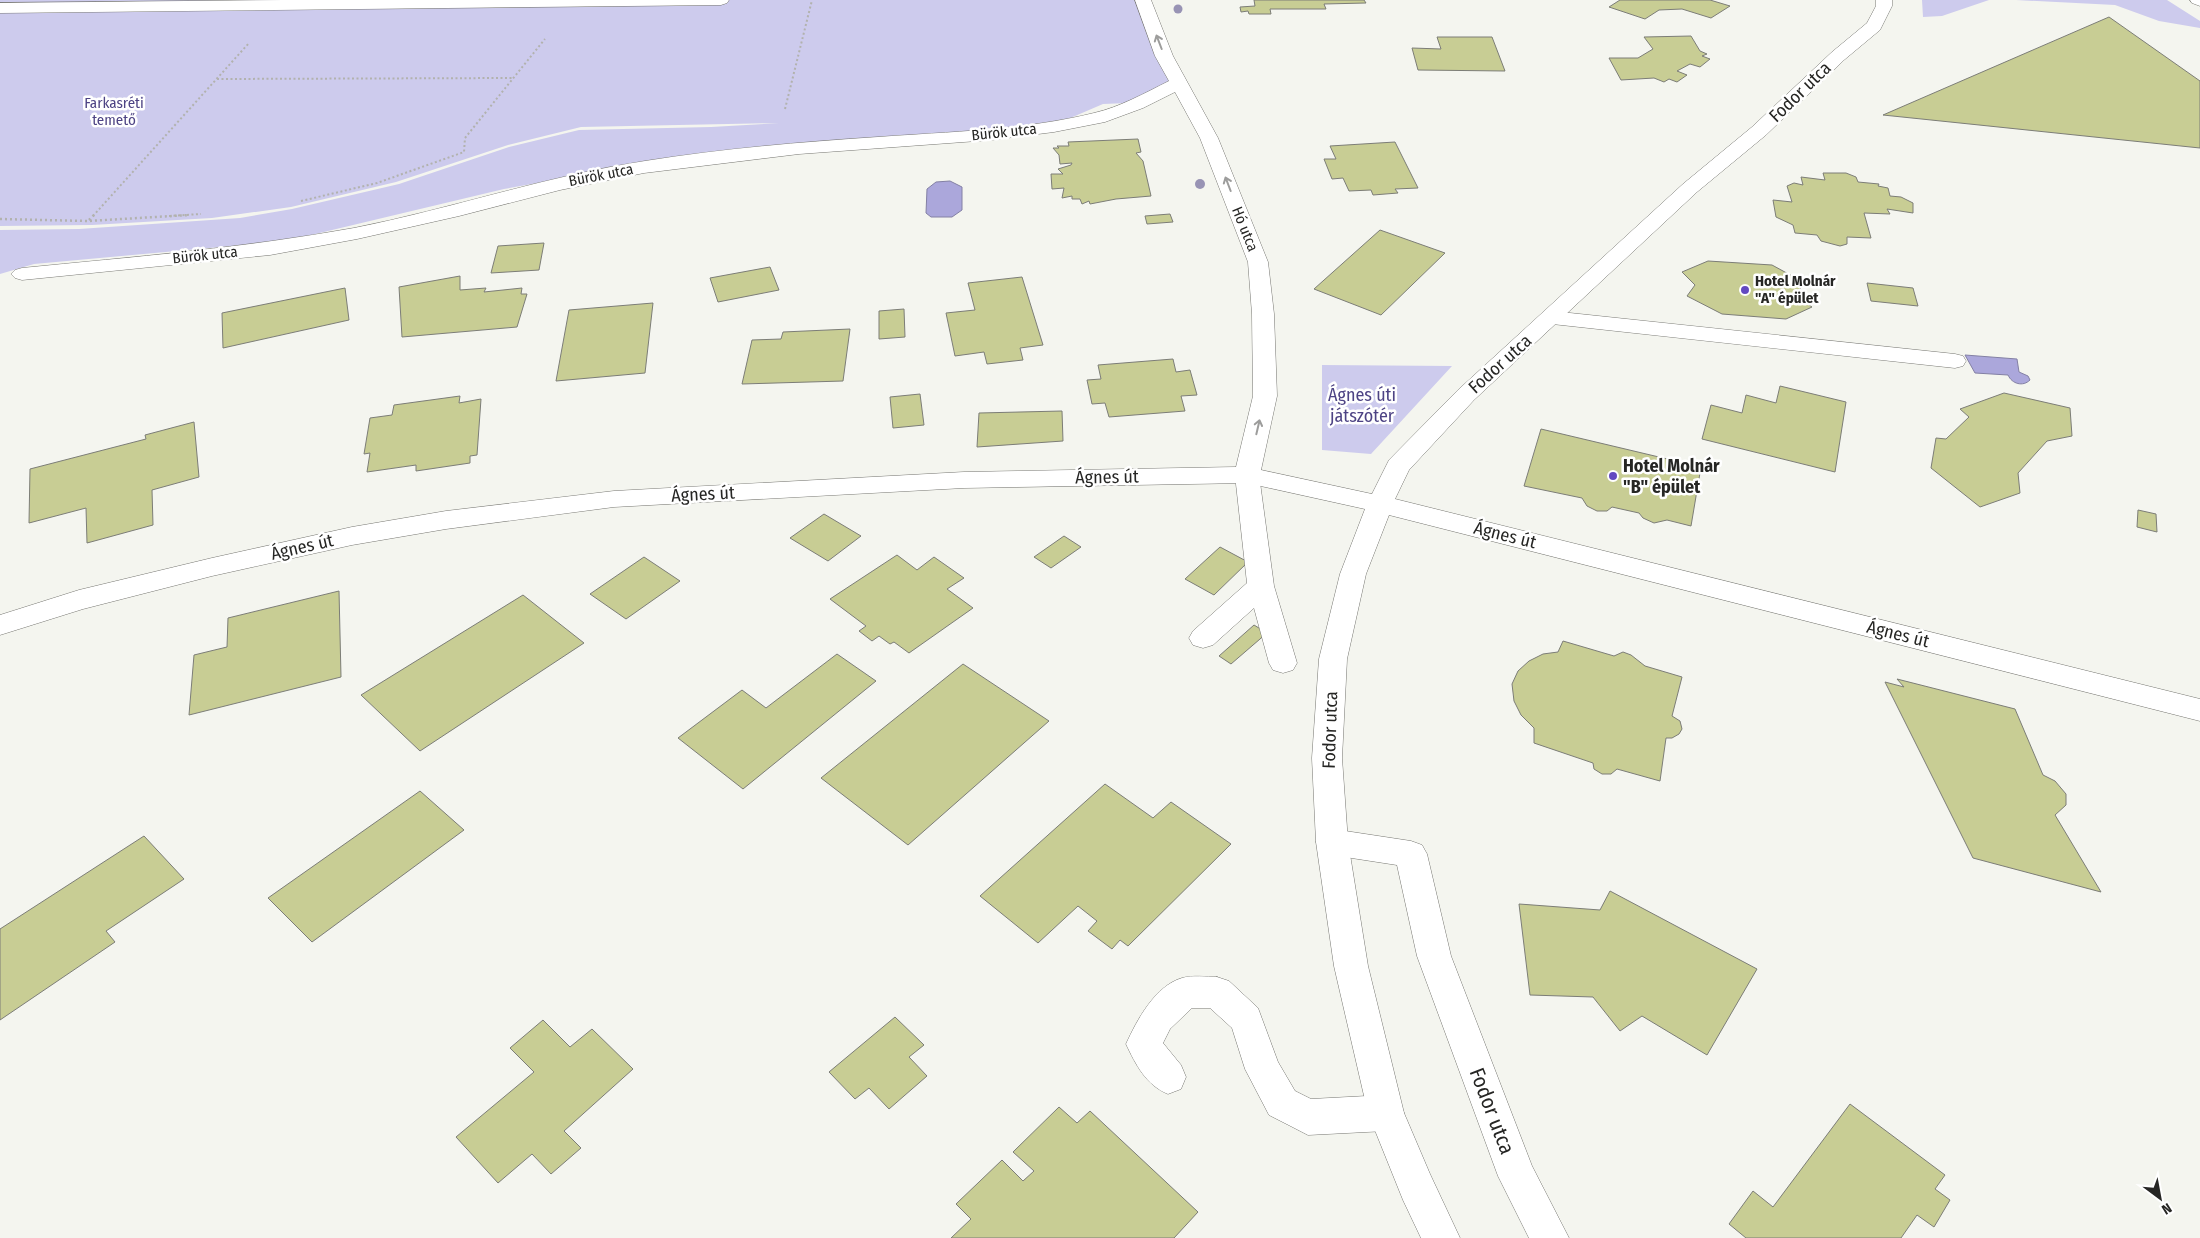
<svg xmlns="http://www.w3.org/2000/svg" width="2200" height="1238" font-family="'Fira Sans Condensed',sans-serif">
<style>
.green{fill:#cdcbed}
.water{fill:#aba7db;stroke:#8380a4}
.building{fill:#c8cd94;stroke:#7c7d77}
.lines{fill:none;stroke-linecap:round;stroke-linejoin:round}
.service-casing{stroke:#777772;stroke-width:1}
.minor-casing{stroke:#777772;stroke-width:1}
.path-far1{stroke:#b2b2ae;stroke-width:2;stroke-dasharray:2 2.5;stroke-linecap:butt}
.path{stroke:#b2b2ae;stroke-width:2.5;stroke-dasharray:2 3;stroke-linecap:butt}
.service{fill:#fff;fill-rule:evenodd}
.minor{fill:#fff;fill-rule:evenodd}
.tree{fill:#9893b4}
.oneway{stroke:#9d9d9c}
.poi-dot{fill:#6349c1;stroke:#fff;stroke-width:2}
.labels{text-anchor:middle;stroke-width:5;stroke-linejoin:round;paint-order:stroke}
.far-park-label{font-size:15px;fill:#4d4384;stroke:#fff}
.far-street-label{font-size:15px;fill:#262624;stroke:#fff}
.far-poi-label{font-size:15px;font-weight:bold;fill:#262624;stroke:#fff;text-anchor:start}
.street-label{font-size:18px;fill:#262624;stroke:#fff}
.park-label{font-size:18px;fill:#4d4384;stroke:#fff}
.poi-label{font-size:18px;font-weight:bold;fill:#262624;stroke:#fff;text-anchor:start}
.near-street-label{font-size:21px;fill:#262624;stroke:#fff}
</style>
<rect width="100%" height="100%" fill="#f4f5ef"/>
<path class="green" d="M0,0H1140L1175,84L1128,103L1103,104L1068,119L1003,129L642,164L504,189L286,241L34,264L0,274V230L79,229L240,218L292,209L399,184L509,147L579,130L711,127L779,123L581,127L508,145L396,182L291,207L212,218L92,225L0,226Z
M1922,0H1989L1942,16L1923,17Z
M2016,0H2167L2200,21V28L2159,21L2115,5Z
M1322,365L1452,366L1371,454L1322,450Z"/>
<path class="water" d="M950,181L962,187V210L952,217H931L926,213L927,189L936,182Z
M1965,355L2017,359L2019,372L2028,376L2030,380C2023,387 2012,384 2008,375L1975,373Z"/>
<path class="building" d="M1254,0H1364L1366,3L1324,4L1326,9H1270L1271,14H1249L1248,11L1241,12L1240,7L1255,6Z
M1620,0H1710L1730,6L1711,18L1682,9L1659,10L1645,19L1609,7Z
M2109,17L2200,81V148L1883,115Z
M1691,36L1700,51L1707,54L1702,56L1710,59L1700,67L1690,64L1677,71L1687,75L1677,82L1669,79L1664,82L1654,78L1621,80L1609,58H1638L1653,49L1644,37Z
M1437,37H1492L1505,71L1418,70L1412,48L1441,49Z
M1138,139L1141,152L1136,153L1143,161L1151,196L1116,199L1090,204L1089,201L1082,204L1080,199H1072V196L1062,198L1064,188L1052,189L1051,174H1063L1058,169L1071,165L1072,163L1060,164L1059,155L1053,148H1059L1057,146H1069L1068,142Z
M1395,142L1418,188L1395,189L1398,193L1373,195L1371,190L1349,191L1343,178L1332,179L1324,159H1336L1330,146Z
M1823,173H1846L1856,177L1858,182L1879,184L1878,186L1888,188L1890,196L1901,197L1913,203V213L1887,209L1890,214L1864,213L1871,238L1847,237V244L1840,246L1821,241L1817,235L1795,233L1793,225L1776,217L1773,200L1792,202L1787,186L1794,183L1803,185L1801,177L1825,180Z
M1170,214L1173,222L1147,224L1145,216Z
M1380,230L1445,253L1381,315L1314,289Z
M544,243L539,270L491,273L498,246Z
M1708,261L1772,265L1805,283L1795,295L1812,307L1786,319L1722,314L1687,296L1695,285L1682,272Z
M770,267L779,290L718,302L710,278Z
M460,276V290L486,288L484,292L522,288L521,294H527L517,327L402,337L399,287Z
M1022,277L1043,345L1020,348L1023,360L987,364L984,352L955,356L946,313L975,310L968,283Z
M1867,283L1913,288L1918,306L1871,301Z
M345,288L349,320L223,348L222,313Z
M653,303L645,373L556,381L569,310Z
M904,309L905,337L879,339V311Z
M850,329L843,381L742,384L752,340L781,339L783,332Z
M1173,359L1176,372L1190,370L1197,395L1181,396L1185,411L1109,417L1105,403L1092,404L1087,380L1101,379L1098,365Z
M1780,386L1846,402L1835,472L1702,439L1711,405L1742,413L1746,395L1776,403Z
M2004,393L2070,408L2072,436L2047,441L2018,473L2020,493L1980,507L1931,468L1936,438L1946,439L1969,417L1960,409Z
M920,394L924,425L893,428L890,397Z
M460,396L459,403L481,399L477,455L470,456V463L416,471V465L367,472L370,453L364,454L370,418L392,415L394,405Z
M1062,411L1063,441L977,447L979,413Z
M194,422L199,477L152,490L153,525L87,543L86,508L29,523L30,469L146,439L145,435Z
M1541,429L1701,467L1691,526L1667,520L1654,523L1643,518L1639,513L1612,507L1607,511H1597L1587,506L1582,498L1524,486Z
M2138,510L2156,514L2157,532L2137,527Z
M824,514L861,536L828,561L790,538Z
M1064,536L1081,547L1051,568L1034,557Z
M1220,547L1248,562L1214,595L1185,579Z
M897,555L917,570L934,557L964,578L947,589L973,608L909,653L894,642L890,644L879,636L872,641L859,631L866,626L830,599Z
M644,557L680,581L626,619L590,594Z
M339,591L341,677L189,715L194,655L227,647L228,618Z
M523,595L584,643L420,751L361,695Z
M1254,625L1267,633L1231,664L1219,656Z
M1563,641L1614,656L1623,652L1631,655L1645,666L1682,677L1672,716L1680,721L1682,729L1679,734L1672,738H1666L1660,781L1617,769L1611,774H1602L1594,769L1593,763L1534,743V728L1521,715L1514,701L1512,684L1518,671L1529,661L1543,654L1558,652Z
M837,654L876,681L743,789L678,738L742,690L766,708Z
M963,664L1049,721L908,845L821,778Z
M1897,679L2015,709L2043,775L2055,781L2066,794V805L2055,815L2101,892L1973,858L1885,682L1904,687Z
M1105,784L1153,818L1171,802L1231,844L1128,946L1120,940L1112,949L1088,931L1097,921L1078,906L1038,943L980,896Z
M420,791L464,830L312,942L268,898Z
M144,836L184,879L106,931L115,942L0,1020V929Z
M1610,891L1757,969L1707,1055L1642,1016L1620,1031L1593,997L1530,995L1519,904L1600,910Z
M895,1017L924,1045L909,1057L927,1076L889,1109L869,1088L855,1099L829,1072Z
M543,1020L570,1047L592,1029L633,1069L564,1131L581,1148L551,1174L532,1154L498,1183L456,1137L534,1072L510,1048Z
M1850,1104L1945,1175L1935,1189L1950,1200L1934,1227L1917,1215L1901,1238H1746L1729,1224L1753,1191L1773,1207Z
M1059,1107L1077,1123L1090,1111L1198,1212L1174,1238H951L971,1219L956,1204L1002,1160L1023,1181L1034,1171L1013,1152Z"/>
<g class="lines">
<defs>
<path id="service" d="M284,0H729L727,3L721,5L0,13V3Z
M1551,311L1955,354L1963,356L1966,361L1963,366L1955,368L1543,323L1540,318L1543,313Z
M1247,467L1256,469L1259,475L1274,586L1297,663L1293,670L1283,673L1273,670L1269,663L1254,608L1213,645L1203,648L1193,645L1189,638L1193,631L1247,583L1235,475L1238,469Z
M1332,829L1411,841L1422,845L1427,854L1451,956L1532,1166L1569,1238H1529L1498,1176L1417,956L1397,865L1332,855L1321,851L1316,842L1321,833Z
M1217,977L1229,981L1258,1008L1278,1062L1295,1091L1311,1099L1386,1095L1399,1101L1404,1113L1399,1125L1386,1131L1308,1135L1269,1115L1245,1069L1232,1028L1210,1008H1192L1170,1029L1163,1043L1181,1065L1186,1077L1181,1089L1168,1094C1146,1085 1136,1065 1126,1044C1137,1020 1155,986 1182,978C1193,975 1206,977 1217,977Z"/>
<path id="minor" d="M1135,0H1151L1173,56L1218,138L1268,262L1274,314L1277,396L1261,470L1372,494L1389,460L1458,390L1683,184L1752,127L1832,52L1867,23L1876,6V0H1892V6L1880,30L1844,60L1766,135L1697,192L1474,400L1409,470L1395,499L2200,699V721L1389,515L1366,574L1347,659L1342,758L1348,842L1368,966L1404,1113L1430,1174L1460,1238H1421L1403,1200L1368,1113L1334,966L1316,842L1312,758L1319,659L1340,574L1365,509L1247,483L964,488L614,507L446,529L352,545L212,576L83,609L0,635V615L79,590L212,558L352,527L446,511L614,491L964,472L1236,467L1253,396L1252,314L1248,262L1200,138L1175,92L1143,108L1105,122L1054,132L991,140L799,154L644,173L560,190L459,216L357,239L270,255L22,280L15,278L11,274L15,270L22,268C133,257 244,248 354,228C451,209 546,176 645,161C722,149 800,142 878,137C948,132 1026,130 1094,113C1120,107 1145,93 1169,81L1155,56Z
M2190,0H2200V6L2192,3Z"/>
</defs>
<use href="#service" class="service-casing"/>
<use href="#minor" class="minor-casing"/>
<path class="path-far1" d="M217,79L513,78
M785,109L812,0
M301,201L377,183L464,152L465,138L545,39
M93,216L249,43
M169,216L201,214"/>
<path class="path" d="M0,219L88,221L189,215
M89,220L94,215"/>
<use href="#service" class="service"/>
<use href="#minor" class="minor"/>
</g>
<g class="tree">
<circle cx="1178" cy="9" r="4.5"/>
<circle cx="1200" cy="184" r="5"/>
</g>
<defs><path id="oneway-shaft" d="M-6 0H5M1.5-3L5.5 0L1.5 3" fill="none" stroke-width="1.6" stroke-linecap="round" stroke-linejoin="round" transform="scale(1.25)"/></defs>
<g class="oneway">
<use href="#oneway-shaft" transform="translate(1159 42) rotate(-111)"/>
<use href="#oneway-shaft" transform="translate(1228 184) rotate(-111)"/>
<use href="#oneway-shaft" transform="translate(1258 427) rotate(-77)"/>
</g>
<g class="poi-dot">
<circle cx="1745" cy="290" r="5"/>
<circle cx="1613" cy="476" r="5"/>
</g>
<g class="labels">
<g class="far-park-label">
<text x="114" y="108">Farkasréti<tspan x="114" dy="17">temető</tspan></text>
</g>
<g class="far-street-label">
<text transform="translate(1004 132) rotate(-6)" y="5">Bürök utca</text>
<text transform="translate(601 175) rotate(-11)" y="5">Bürök utca</text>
<text transform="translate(1245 229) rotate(68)" y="5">Hó utca</text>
<text transform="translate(205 255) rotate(-6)" y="5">Bürök utca</text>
</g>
<g class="far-poi-label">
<text x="1755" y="286">Hotel Molnár<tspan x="1755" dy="17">"A" épület</tspan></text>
</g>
<g class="street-label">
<text transform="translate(1800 92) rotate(-44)" y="6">Fodor utca</text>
<text transform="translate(1500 364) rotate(-42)" y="6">Fodor utca</text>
<text transform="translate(1107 477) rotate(-1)" y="6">Ágnes út</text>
<text transform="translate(703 494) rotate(-3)" y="6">Ágnes út</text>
<text transform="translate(1505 535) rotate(14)" y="6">Ágnes út</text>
<text transform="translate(302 547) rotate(-13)" y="6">Ágnes út</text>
<text transform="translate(1898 634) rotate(14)" y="6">Ágnes út</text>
<text transform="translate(1330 730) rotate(-88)" y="6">Fodor utca</text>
</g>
<g class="park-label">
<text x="1362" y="401">Ágnes úti<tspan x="1362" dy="21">játszótér</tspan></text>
</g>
<g class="poi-label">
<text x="1623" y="472">Hotel Molnár<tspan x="1623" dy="21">"B" épület</tspan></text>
</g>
<g class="near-street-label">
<text transform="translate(1492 1111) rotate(69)" y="7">Fodor utca</text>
</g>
</g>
<g transform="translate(2160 1198) rotate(148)" stroke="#ffffff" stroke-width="4" paint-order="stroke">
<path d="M0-4L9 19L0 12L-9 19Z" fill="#262624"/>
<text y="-8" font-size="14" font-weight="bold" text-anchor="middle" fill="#262624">N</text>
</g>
</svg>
